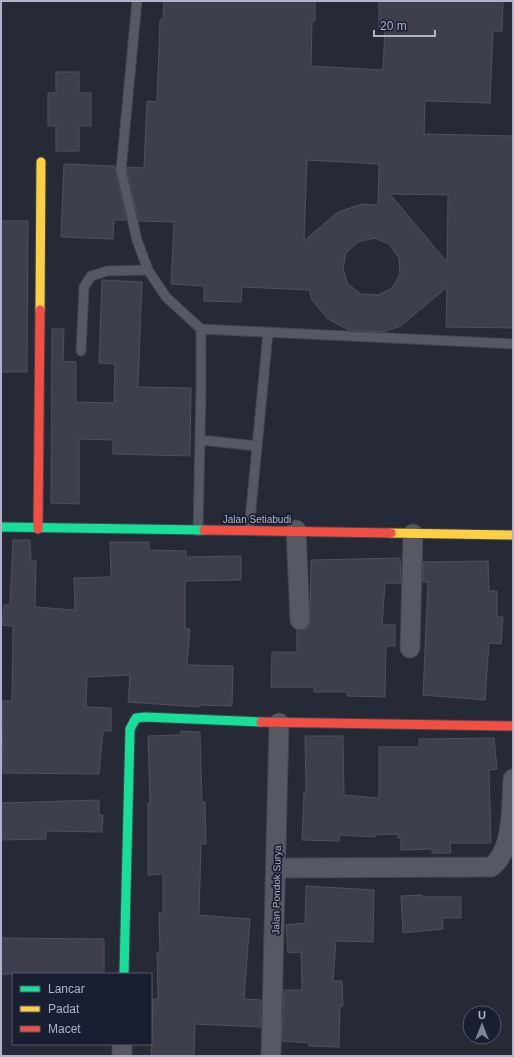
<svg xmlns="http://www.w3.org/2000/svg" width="514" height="1057" font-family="Helvetica,sans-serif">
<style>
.building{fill:#3d404c;stroke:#4d515e;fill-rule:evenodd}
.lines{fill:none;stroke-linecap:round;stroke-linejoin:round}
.lane-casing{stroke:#42454e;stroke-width:11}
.street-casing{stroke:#42454e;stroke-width:21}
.fast-casing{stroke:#42454e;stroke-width:11}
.slow-casing{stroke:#42454e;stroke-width:11}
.jam-casing{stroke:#42454e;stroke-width:11}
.lane{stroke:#565864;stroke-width:9}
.street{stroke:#565864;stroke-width:19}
.fast{stroke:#16e098;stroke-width:9}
.slow{stroke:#ffcf43;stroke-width:9}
.jam{stroke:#f24e42;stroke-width:9}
.labels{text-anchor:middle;stroke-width:3.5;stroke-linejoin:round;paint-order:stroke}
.street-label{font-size:10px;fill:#aeb3c8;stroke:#191e30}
</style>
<rect width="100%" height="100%" fill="#252a36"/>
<path class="building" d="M164,1H315V21H312L311,66L383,70L385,27H379V1H503L502,31H493L490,103L425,101L424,134L513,136V328L446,327L447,287L401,326L382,332L349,330L328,319L312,300L309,290L242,287L241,302L204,301V286L171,284L174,222L139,221L127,170V167L144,168L147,101L157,102L160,20H163ZM307,160L379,164L378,205L362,204L338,212L304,241ZM390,194L448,195L447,262ZM374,238L389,244L399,258L400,274L392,288L378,295L361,294L348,284L343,269L346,253L358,242Z
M56,72H79V93H91V126H79V151H56V126H48V93H56Z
M64,164L115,166L126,220H114L113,239L61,237Z
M1,221H28L27,372H1Z
M102,280L142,282L138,387L191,388L190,456L113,454V440L79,439V504L51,503L52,329H64L63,361L76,362V402L114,403L115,364L99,363Z
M13,540H30L31,561H36L35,607L75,610L74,578L111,577L110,542H149V550L186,551V557L241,556V580L185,581V628L190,629L187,665L233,666L232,706L199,705V707L128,702L130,675L87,677L86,707L111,708V731H103L99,774L3,773L2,701H12L13,626L2,625L4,605H10Z
M400,558L401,583H385L382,625H395V646H386L385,697L347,696V692H314V687H271L272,652H297V630L306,629L310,625L311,560Z
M488,561L489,591H497V617H503L501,644L489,643L485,700L423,695L428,582H423V562Z
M181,731L200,732L202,802H205L206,844H201L199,915L250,919L244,999L261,1000V1027L195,1024L194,1056H151L153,999H158L157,953H160L159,913H163V874L148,875V803L150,802L148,736L181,735Z
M305,736H343L344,795L379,798V747H419V739L494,738L497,769L489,770L491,843H450L451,853H432V849L401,850V838H398V834L375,835V837L340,835L339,841L302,840L304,792H306Z
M99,800V815H103L102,832L46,831V839L1,840V803Z
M306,886L374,890L373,942L336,941L333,981H342L343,1006H340L339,1047L309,1046V1043L282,1041L284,990H302L301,952L288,953L286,925L305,923Z
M422,895V897H461V918H442L443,929L403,933L401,896Z
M1,938L104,939V974H1Z"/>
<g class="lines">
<defs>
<path id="lane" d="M137,1L121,170L137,240L148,270L166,297L201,329L513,344
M81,351L84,287L91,276L107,271L148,270
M200,440L257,446
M249,530L268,333
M198,531L201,389V329"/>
<path id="street" d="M296,530L300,620
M410,648L413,534
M277,868L491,867C514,850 511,806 513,779
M122,1056V1044
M271,1056L279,723"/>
<path id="fast" d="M1,527L204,530
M124,974L130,729L136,718L145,717L261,722"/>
<path id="slow" d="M40,310L41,162
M391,533L513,535"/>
<path id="jam" d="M38,529L40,310
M204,530L391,533
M261,722L513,726"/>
</defs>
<use href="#lane" class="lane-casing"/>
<use href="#street" class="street-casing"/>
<use href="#fast" class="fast-casing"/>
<use href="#slow" class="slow-casing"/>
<use href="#jam" class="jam-casing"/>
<use href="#lane" class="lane"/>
<use href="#street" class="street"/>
<use href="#fast" class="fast"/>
<use href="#slow" class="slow"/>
<use href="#jam" class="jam"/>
</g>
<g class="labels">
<g class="street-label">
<text x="257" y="523">Jalan Setiabudi</text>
<text transform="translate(276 890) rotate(-89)" y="4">Jalan Pondok Surya</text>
</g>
</g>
<rect width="514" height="1057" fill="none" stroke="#aeb3c8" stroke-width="4"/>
<rect x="12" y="973" width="140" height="72" fill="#191e30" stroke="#555a6d"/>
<rect x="20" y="986" width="20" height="6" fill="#16e098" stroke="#555a6d"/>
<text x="48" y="993" font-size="12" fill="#aeb3c8">Lancar</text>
<rect x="20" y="1006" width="20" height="6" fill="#ffcf43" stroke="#555a6d"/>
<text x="48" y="1013" font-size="12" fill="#aeb3c8">Padat</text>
<rect x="20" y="1026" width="20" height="6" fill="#f24e42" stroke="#555a6d"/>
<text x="48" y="1033" font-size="12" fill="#aeb3c8">Macet</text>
<g transform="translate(482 1025)"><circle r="19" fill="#191e30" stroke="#555a6d"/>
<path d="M0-3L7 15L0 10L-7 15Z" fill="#7e8395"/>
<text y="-6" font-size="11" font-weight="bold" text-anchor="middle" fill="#aeb3c8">U</text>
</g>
<path d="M374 30v6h61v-6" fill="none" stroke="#aeb3c8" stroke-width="2"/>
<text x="380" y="30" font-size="12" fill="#aeb3c8" stroke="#191e30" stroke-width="3" paint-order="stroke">20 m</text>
</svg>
